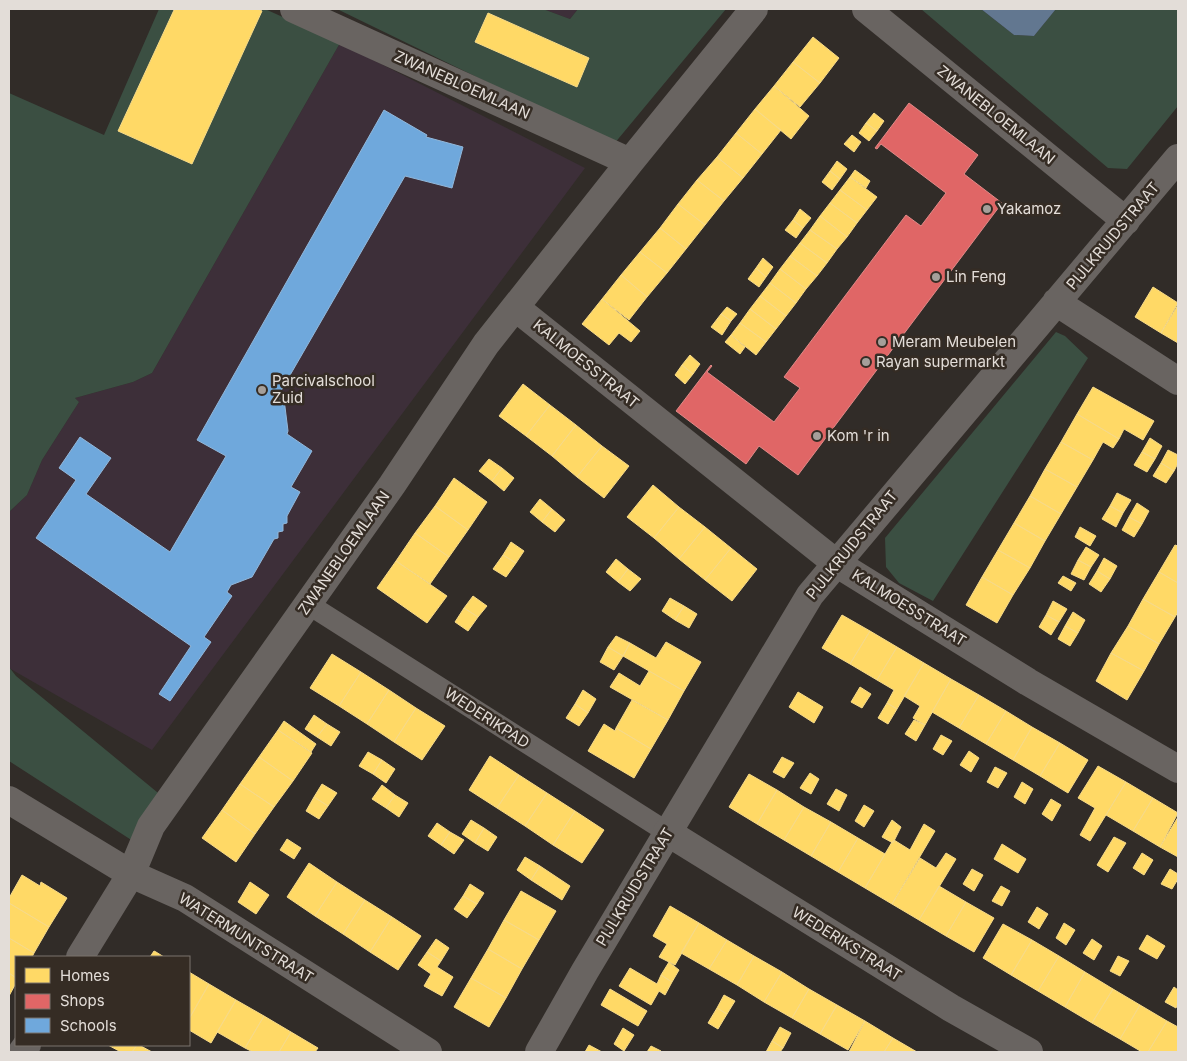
<svg xmlns="http://www.w3.org/2000/svg" width="1187" height="1061" font-family="Inter,sans-serif">
<style>
.education{fill:#3d2f39}
.green{fill:#3b4f42}
.water{fill:#627790}
.homes{fill:#ffd966;stroke:#f7da88}
.shops{fill:#e06666;stroke:#e18a88}
.schools{fill:#6fa8dc;stroke:#92b8db}
.lines{fill:none;stroke-linecap:round;stroke-linejoin:round}
.pedestrian{stroke:#696461;stroke-width:21}
.minor{stroke:#696461;stroke-width:28}
.poi-dot{fill:#a59f9a;stroke:#352c24;stroke-width:2}
.labels{text-anchor:middle;stroke-width:5;stroke-linejoin:round;paint-order:stroke}
.street-label{font-size:15px;fill:#e3ddd8;stroke:#352c24}
.poi-label{font-size:15px;fill:#e3ddd8;stroke:#352c24;text-anchor:start}
</style>
<rect width="100%" height="100%" fill="#312c28"/>
<path class="education" d="M543,9H578L570,19Z
M340,43L585,168L152,750L9,668V512L27,495L42,460L79,402L75,398L133,382L152,373Z"/>
<path class="green" d="M159,9H265L340,43L152,373L133,382L75,398L79,402L42,460L27,495L9,512V93L104,135Z
M337,9H543L570,19L578,9H726L614,144Z
M921,9H981L1014,35L1034,36L1056,9H1178V106L1127,169L1108,168Z
M1056,332L1065,336L1088,358L933,601L899,583L886,567L885,538Z
M9,667L16,676L163,797L136,843L9,761Z"/>
<path class="water" d="M981,9H1056L1034,36L1014,35Z"/>
<path class="homes" d="M177,9H258L262,11L192,164L118,131L174,10Z
M488,13L589,58L577,87L475,42Z
M813,37L839,58L820,83L793,62Z
M793,62L820,83L800,107L774,86Z
M774,86L809,116L791,139L755,109Z
M755,109L781,130L762,154L736,133Z
M874,113L884,121L877,131L866,123Z
M866,123L877,131L869,141L859,133Z
M736,133L762,154L743,178L717,157Z
M852,135L861,142L854,152L844,144Z
M717,157L743,178L724,201L697,180Z
M837,161L847,169L840,179L830,171Z
M855,170L870,181L866,188L850,177Z
M830,171L840,179L832,190L822,182Z
M850,177L877,197L867,210L840,190Z
M697,180L724,201L705,225L678,204Z
M840,190L867,210L857,223L830,203Z
M830,203L857,223L847,237L820,216Z
M678,204L705,225L686,249L660,228Z
M800,209L811,218L803,228L793,220Z
M820,216L847,237L837,249L810,230Z
M793,220L803,228L796,238L785,230Z
M660,228L686,249L667,273L640,252Z
M810,230L837,249L827,263L800,243Z
M800,243L827,263L817,276L790,256Z
M640,252L667,273L647,297L621,275Z
M790,256L817,276L806,289L780,269Z
M763,258L773,267L766,277L756,268Z
M756,268L766,277L759,287L748,279Z
M780,269L806,289L796,303L770,283Z
M621,275L647,297L629,320L602,299Z
M770,283L796,303L786,316L760,296Z
M1153,287L1178,303L1161,333L1135,317Z
M760,296L786,316L776,329L750,309Z
M602,299L640,331L631,342L619,333L609,345L582,324Z
M1178,305V343L1161,333Z
M727,307L737,314L731,321L721,314Z
M750,309L776,329L766,342L740,323Z
M721,314L731,321L722,335L711,327Z
M740,323L766,342L756,355L731,335Z
M731,335L745,347L740,354L725,342Z
M690,355L700,364L693,374L682,365Z
M682,365L693,374L685,384L675,375Z
M523,384L550,405L526,436L499,416Z
M1093,387L1154,421L1143,440L1124,429L1119,439L1077,414Z
M550,405L576,425L552,456L526,436Z
M1077,414L1119,439L1113,448L1103,442L1093,460L1061,442Z
M576,425L602,446L577,477L552,456Z
M1150,438L1162,446L1155,459L1142,452Z
M1061,442L1093,460L1077,487L1045,469Z
M602,446L629,466L604,498L577,477Z
M1168,450L1178,455V463L1174,471L1161,463Z
M1142,452L1155,459L1147,472L1134,465Z
M489,459L502,468L492,481L479,471Z
M1161,463L1174,471L1166,483L1153,476Z
M502,468L514,478L504,491L492,481Z
M1045,469L1077,487L1061,514L1030,496Z
M454,478L487,502L468,530L435,506Z
M653,485L679,507L654,538L627,517Z
M1117,493L1131,500L1123,513L1110,506Z
M1030,496L1061,514L1045,541L1014,523Z
M540,499L552,509L542,522L530,512Z
M1137,503L1149,511L1142,524L1129,517Z
M435,506L468,530L449,557L415,533Z
M1110,506L1123,513L1116,527L1102,519Z
M679,507L705,527L679,559L654,538Z
M552,509L565,520L555,532L542,522Z
M1129,517L1142,524L1134,537L1122,530Z
M1014,523L1045,541L1030,568L998,550Z
M705,527L731,548L705,580L679,559Z
M1080,527L1096,536L1090,546L1075,537Z
M415,533L449,557L430,584L396,561Z
M511,542L524,551L516,563L503,555Z
M1175,545L1178,546V583L1159,572Z
M1086,547L1099,555L1091,567L1078,560Z
M731,548L757,569L732,601L705,580Z
M998,550L1030,568L1013,595L982,577Z
M503,555L516,563L506,577L493,569Z
M1104,558L1117,566L1110,579L1097,571Z
M616,559L628,569L618,582L606,572Z
M1078,560L1091,567L1084,580L1071,574Z
M396,561L447,596L427,623L377,588Z
M628,569L641,579L630,591L618,582Z
M1097,571L1110,579L1101,592L1089,584Z
M1159,572L1178,583V612L1175,617L1143,599Z
M1063,576L1076,583L1071,591L1058,583Z
M982,577L1013,595L997,623L966,605Z
M473,596L487,606L478,617L464,608Z
M670,598L684,606L675,620L662,611Z
M1143,599L1175,617L1159,644L1128,626Z
M1053,601L1067,609L1059,622L1046,615Z
M684,606L697,614L689,628L675,620Z
M464,608L478,617L468,631L455,622Z
M1073,612L1085,620L1078,633L1065,626Z
M842,615L870,631L850,664L822,648Z
M1046,615L1059,622L1051,635L1039,627Z
M1065,626L1078,633L1070,646L1058,639Z
M1128,626L1159,644L1144,671L1111,653Z
M870,631L897,647L877,680L850,664Z
M616,636L630,643L623,656L608,647Z
M666,642L701,662L684,691L623,656L630,643L656,658Z
M608,647L623,656L614,670L600,662Z
M897,647L924,663L897,709L887,703L894,690L877,680Z
M1111,653L1144,671L1127,700L1096,681Z
M332,654L361,672L339,706L310,688Z
M924,663L951,679L925,725L913,718L920,706L904,696Z
M649,671L684,691L668,720L610,687L619,673L640,686Z
M361,672L389,690L367,724L339,706Z
M951,679L979,695L959,728L932,712Z
M860,687L871,694L862,708L851,702Z
M389,690L416,708L394,742L367,724Z
M583,690L596,699L588,713L575,704Z
M798,692L823,707L814,723L789,707Z
M979,695L1006,711L986,744L959,728Z
M632,700L668,720L651,749L616,728Z
M887,703L897,709L888,724L878,718Z
M575,704L588,713L579,726L566,718Z
M416,708L445,726L422,760L394,742Z
M1006,711L1032,727L1013,760L986,744Z
M314,715L327,724L317,737L305,729Z
M914,720L925,725L916,741L905,734Z
M284,721L316,744L311,752L278,730Z
M327,724L340,732L331,746L317,737Z
M604,724L615,731L616,728L651,749L634,778L588,751Z
M1032,727L1060,743L1040,776L1013,760Z
M278,730L312,753L293,781L259,757Z
M941,735L952,741L943,755L933,749Z
M1060,743L1088,760L1068,793L1040,776Z
M969,751L979,758L971,772L960,765Z
M368,752L382,760L373,774L359,766Z
M490,756L519,775L497,808L469,790Z
M259,757L293,781L274,807L240,784Z
M782,757L794,763L784,778L773,772Z
M382,760L395,769L386,783L373,774Z
M1098,766L1126,782L1090,841L1080,835L1095,808L1078,798Z
M995,767L1007,773L998,788L987,782Z
M810,773L819,779L811,794L800,788Z
M749,774L777,790L757,824L729,807Z
M519,775L547,793L525,826L497,808Z
M1022,782L1033,789L1025,804L1014,797Z
M1126,782L1153,798L1133,831L1106,815Z
M240,784L274,807L255,834L222,810Z
M322,784L337,793L328,806L314,797Z
M382,785L395,795L386,808L372,799Z
M836,789L847,795L839,811L827,804Z
M777,790L804,807L784,840L757,824Z
M547,793L575,811L553,845L525,826Z
M395,795L408,803L399,817L386,808Z
M314,797L328,806L319,819L306,811Z
M1153,798L1178,813L1160,847L1133,831Z
M1051,799L1061,805L1052,821L1042,814Z
M864,805L874,811L864,827L855,821Z
M804,807L831,822L811,856L784,840Z
M222,810L255,834L236,862L202,838Z
M575,811L604,830L582,863L553,845Z
M1178,817V857L1160,847Z
M471,820L484,828L475,843L462,834Z
M892,820L901,827L893,843L882,837Z
M831,822L858,838L838,872L811,856Z
M437,823L450,832L441,845L428,836Z
M924,824L935,831L892,904L865,888L892,842L894,840L910,850Z
M484,828L497,837L488,851L475,843Z
M450,832L464,840L454,854L441,845Z
M1114,837L1126,843L1108,872L1097,865Z
M858,838L885,854L865,888L838,872Z
M287,839L301,848L294,859L280,850Z
M1002,844L1026,859L1018,873L994,859Z
M946,853L956,859L919,920L892,904L920,858L936,868Z
M1142,853L1153,860L1144,875L1133,868Z
M525,857L540,866L531,880L517,870Z
M309,863L337,882L315,916L287,897Z
M540,866L570,886L562,900L531,880Z
M972,869L983,875L974,891L963,884Z
M1170,869L1178,874V879L1172,889L1161,884Z
M22,875L40,886L41,882L67,898L49,927L9,903V898Z
M250,882L269,895L256,914L238,902Z
M337,882L365,900L343,934L315,916Z
M470,884L484,893L477,904L463,896Z
M939,886L966,902L946,936L919,920Z
M1001,886L1010,891L1002,906L992,901Z
M521,891L556,911L539,940L504,920Z
M463,896L477,904L467,918L454,909Z
M365,900L392,917L370,952L343,934Z
M966,902L994,918L974,952L946,936Z
M9,903L49,927L34,953L9,938Z
M670,906L699,923L675,965L659,957L667,944L653,936Z
M1037,907L1048,914L1039,929L1028,922Z
M392,917L421,936L398,970L370,952Z
M504,920L539,940L522,969L488,949Z
M699,923L727,940L709,969L681,953Z
M1064,923L1075,930L1066,945L1056,938Z
M1003,924L1032,940L1011,975L983,958Z
M1147,935L1165,946L1157,959L1139,949Z
M9,938L34,953L32,957H16V978L9,973Z
M436,939L449,948L441,961L427,952Z
M1092,939L1102,946L1094,960L1083,953Z
M727,940L754,956L737,985L709,969Z
M1032,940L1059,956L1038,991L1011,975Z
M488,949L522,969L506,998L471,978Z
M154,951L156,952L164,957H150Z
M427,952L441,961L437,967L453,977L442,996L424,986L431,974L418,965Z
M754,956L782,972L764,1002L737,985Z
M1059,956L1085,972L1065,1007L1038,991Z
M1118,956L1129,961L1120,976L1110,971Z
M669,962L679,970L672,982L661,975Z
M630,968L657,984L661,975L672,982L665,995L659,991L651,1005L619,986Z
M189,972L209,984L189,1019Z
M782,972L809,989L792,1018L764,1002Z
M1085,972L1113,989L1092,1023L1065,1007Z
M9,973L16,978V983L9,996Z
M471,978L506,998L489,1027L454,1007Z
M209,984L236,1000L211,1043L189,1030V1019Z
M1174,987L1178,990V1003L1176,1008L1165,1002Z
M610,989L647,1011L638,1026L601,1005Z
M809,989L837,1005L820,1034L792,1018Z
M1113,989L1140,1005L1120,1039L1092,1023Z
M724,995L735,1001L727,1014L717,1008Z
M236,1000L264,1016L245,1048L217,1032Z
M837,1005L865,1021L848,1050L820,1034Z
M1140,1005L1167,1021L1148,1052H1142L1120,1039Z
M717,1008L727,1014L718,1029L708,1023Z
M264,1016L291,1032L279,1052H253L245,1048Z
M865,1021L893,1038L884,1052H849Z
M1167,1021L1178,1027V1052H1148Z
M780,1027L791,1033L783,1048L772,1041Z
M623,1028L634,1035L624,1051L614,1044Z
M291,1032L318,1048L315,1052H279Z
M893,1038L917,1052H884Z
M772,1041L783,1048L780,1052H766Z
M108,1045H137L132,1052H121Z
M137,1045H139L152,1052H132Z
M589,1045L602,1052H585Z
M651,1046L661,1051L660,1052H647Z"/>
<path class="shops" d="M909,103L978,155L964,174L1002,203L798,475L759,446L746,464L676,411L711,365L712,366L707,372L774,422L800,388L784,377L906,215L921,226L946,193L881,144L877,149L875,148Z"/>
<path class="schools" d="M384,110L427,135L426,137L463,147L452,188L405,176L278,396L284,399L288,431L287,434L312,451L291,487L300,492L287,516V523L283,524V531L278,532V538L274,539L252,577L231,585L227,592L232,596L204,637L211,642L170,701L159,694L191,646L36,538L76,480L59,468L80,437L111,458L86,494L170,552L226,456L197,440Z"/>
<g class="lines">
<path class="pedestrian" d="M308,604L667,832"/>
<path class="minor" d="M294,9L630,162
M866,9L1126,221
M1056,302L1178,381
M516,308L836,563L1028,682L1178,769
M9,800L131,874L185,898L428,1052
M667,832L951,1008L1029,1052
M80,957L131,874L151,826L392,485L486,344L630,162L754,9
M22,1052L27,1045
M539,1052L585,971L810,595L1178,158"/>
</g>
<g class="poi-dot">
<circle cx="987" cy="209" r="5"/>
<circle cx="936" cy="277" r="5"/>
<circle cx="882" cy="342" r="5"/>
<circle cx="866" cy="362" r="5"/>
<circle cx="262" cy="390" r="5"/>
<circle cx="817" cy="436" r="5"/>
</g>
<g class="labels">
<g class="street-label">
<text transform="translate(462 85) rotate(24)" y="5">ZWANEBLOEMLAAN</text>
<text transform="translate(996 115) rotate(39)" y="5">ZWANEBLOEMLAAN</text>
<text transform="translate(1113 236) rotate(-50)" y="5">PIJLKRUIDSTRAAT</text>
<text transform="translate(586 364) rotate(39)" y="5">KALMOESSTRAAT</text>
<text transform="translate(852 545) rotate(-51)" y="5">PIJLKRUIDSTRAAT</text>
<text transform="translate(344 553) rotate(-55)" y="5">ZWANEBLOEMLAAN</text>
<text transform="translate(909 608) rotate(32)" y="5">KALMOESSTRAAT</text>
<text transform="translate(487 718) rotate(33)" y="5">WEDERIKPAD</text>
<text transform="translate(635 887) rotate(-59)" y="5">PIJLKRUIDSTRAAT</text>
<text transform="translate(246 938) rotate(32)" y="5">WATERMUNTSTRAAT</text>
<text transform="translate(847 944) rotate(32)" y="5">WEDERIKSTRAAT</text>
</g>
<g class="poi-label">
<text x="997" y="214">Yakamoz</text>
<text x="946" y="282">Lin Feng</text>
<text x="892" y="347">Meram Meubelen</text>
<text x="876" y="367">Rayan supermarkt</text>
<text x="272" y="386">Parcivalschool<tspan x="272" dy="17">Zuid</tspan></text>
<text x="827" y="441">Kom 'r in</text>
</g>
</g>
<rect width="1187" height="1061" fill="none" stroke="#e3ddd8" stroke-width="20"/>
<rect x="15" y="956" width="175" height="90" fill="#352c24" stroke="#7b736c"/>
<rect x="25" y="968" width="25" height="15" fill="#ffd966" stroke="#7b736c"/>
<text x="60" y="981" font-size="15" fill="#e3ddd8">Homes</text>
<rect x="25" y="994" width="25" height="15" fill="#e06666" stroke="#7b736c"/>
<text x="60" y="1006" font-size="15" fill="#e3ddd8">Shops</text>
<rect x="25" y="1018" width="25" height="15" fill="#6fa8dc" stroke="#7b736c"/>
<text x="60" y="1031" font-size="15" fill="#e3ddd8">Schools</text>
</svg>
